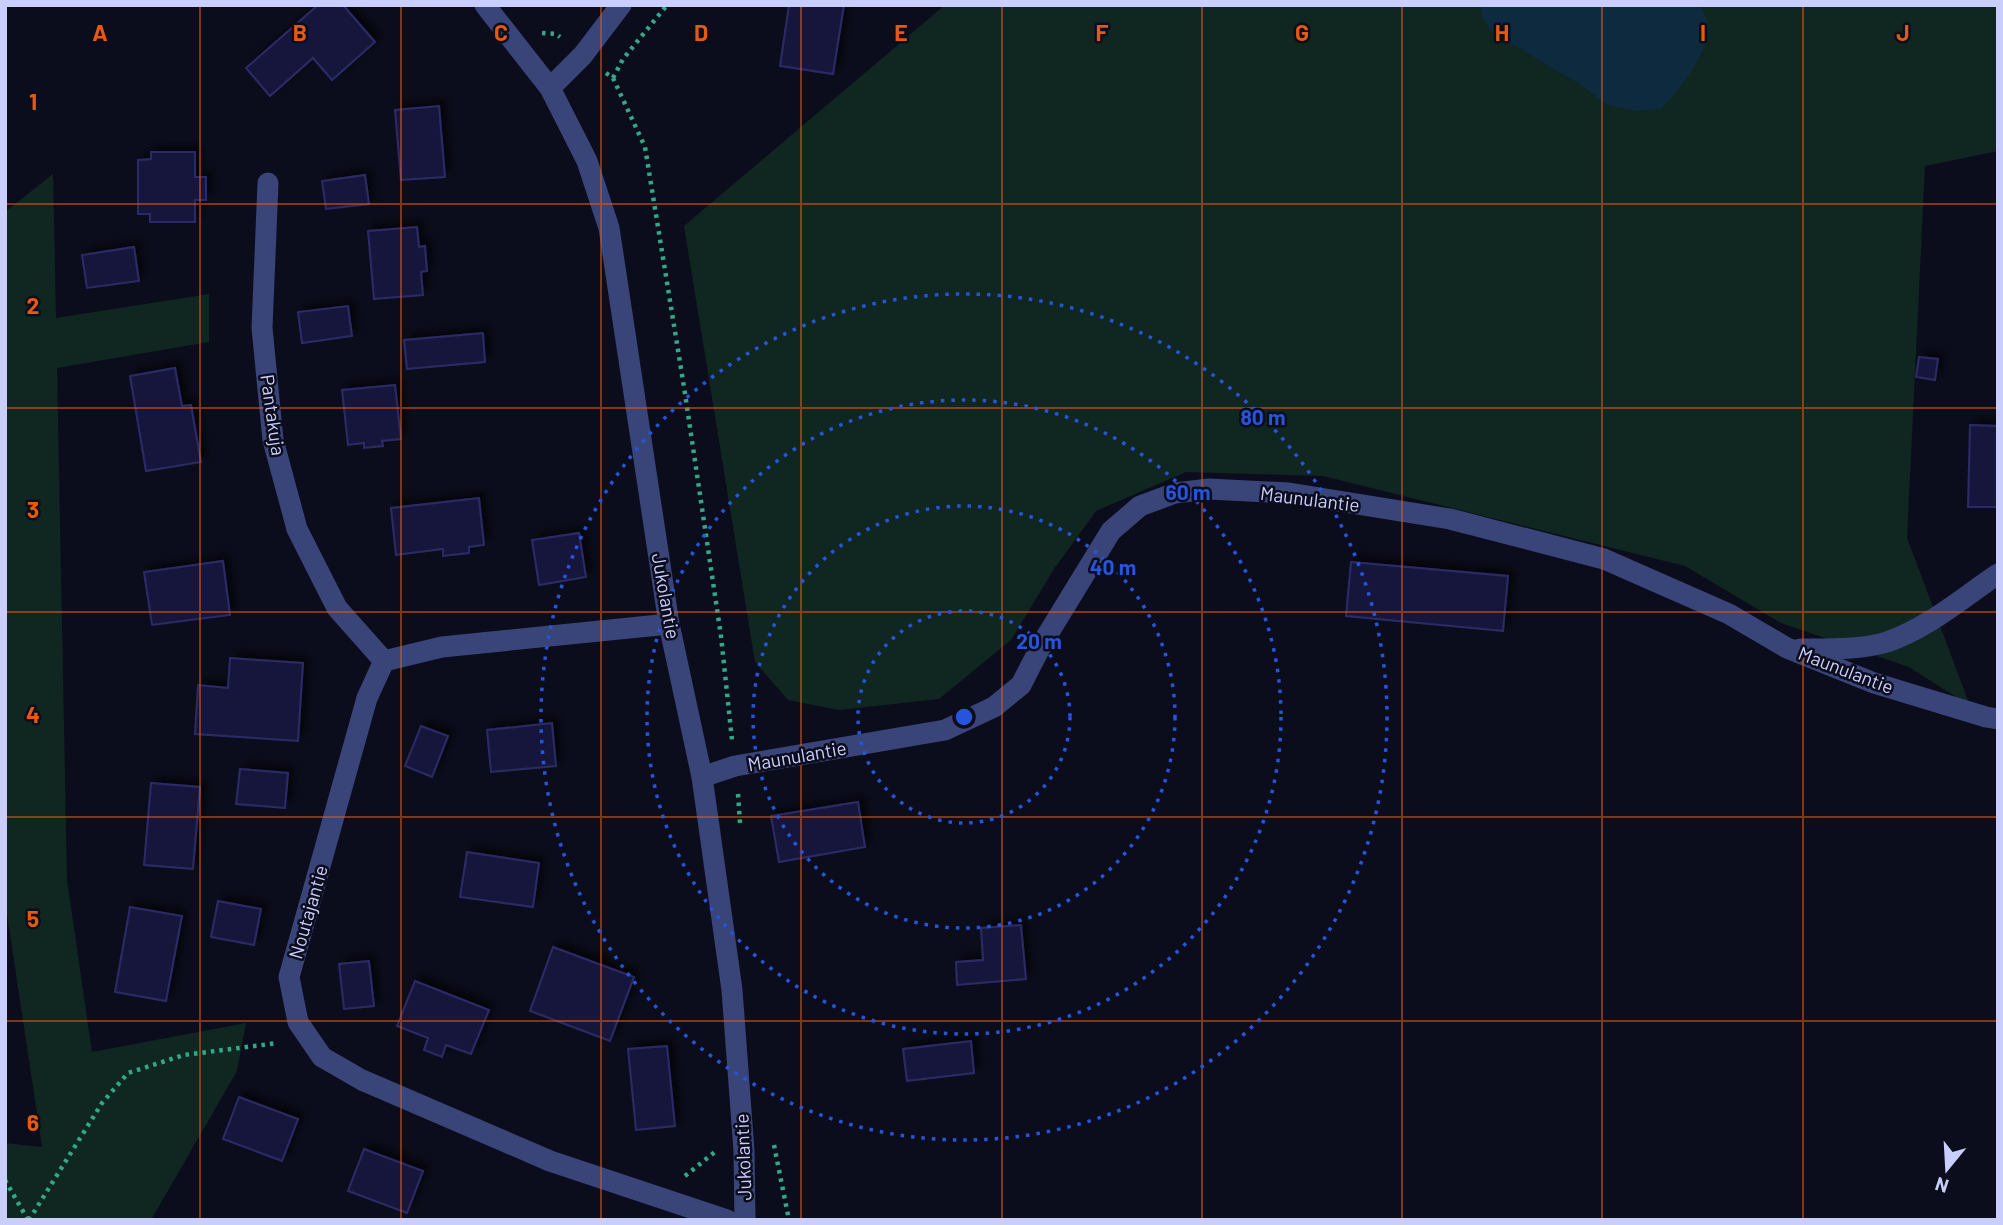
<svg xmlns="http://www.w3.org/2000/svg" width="2003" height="1225" font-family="Barlow,sans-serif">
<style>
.green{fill:#102620}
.water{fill:#0e2a3f}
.building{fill:#19193c;stroke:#2c2c67;stroke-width:2;filter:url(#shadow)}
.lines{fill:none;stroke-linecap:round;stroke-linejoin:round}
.path{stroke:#32a889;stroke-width:4.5;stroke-dasharray:3.5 5;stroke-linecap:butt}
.minor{stroke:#394479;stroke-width:21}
.grid{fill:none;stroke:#e8590c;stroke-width:2;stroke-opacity:0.55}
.ring{fill:none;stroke:#2654da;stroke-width:3.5;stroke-dasharray:3.5 7}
.labels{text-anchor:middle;stroke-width:5;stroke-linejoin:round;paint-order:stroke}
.street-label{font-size:19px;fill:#cacefd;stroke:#0c0d1c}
.grid-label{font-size:23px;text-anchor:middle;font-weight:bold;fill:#e8590c;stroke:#0c0d1c;stroke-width:5;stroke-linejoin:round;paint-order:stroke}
.centre{fill:#2654da;stroke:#0c0d1c;stroke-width:3.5}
.ring-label{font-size:21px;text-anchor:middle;font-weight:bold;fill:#2654da;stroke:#0c0d1c;stroke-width:5;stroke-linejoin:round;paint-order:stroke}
</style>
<defs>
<filter id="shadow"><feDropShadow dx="6" dy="-6" stdDeviation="3.5" flood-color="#0009"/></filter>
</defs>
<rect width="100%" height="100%" fill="#0c0d1c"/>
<path class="green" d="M945,5H1998V151L1925,166L1907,538L1970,706L1909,667L1781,623L1685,566L1323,476L1186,472L1096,511L1054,569L1011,640L939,699L839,710L788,700L755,662L684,226Z
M53,174L56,318L209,294V342L57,368L67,880L92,1052L246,1023L237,1071L151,1220H5V1143L42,1147L5,901V212Z"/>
<path class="water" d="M1480,5H1700C1703,12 1708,19 1708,26C1708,55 1680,89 1661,109L1635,111L1608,105L1579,84L1492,32L1482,17Z"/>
<path class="building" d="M318,5H343L375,42L332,80L313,58L270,96L246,68Z
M789,5H844L833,74L780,66Z
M439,106L445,177L401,180L395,110Z
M151,152H195V177H206V200H195V222H150V214H138V160L151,159Z
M365,175L369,204L326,209L322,181Z
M417,227L419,247L425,246L427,271L421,272L423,295L374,299L368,231Z
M134,247L139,281L87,288L82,255Z
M348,306L352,336L302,343L298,312Z
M483,333L485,362L407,369L404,340Z
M1919,357L1938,359L1935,380L1916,377Z
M175,368L182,406L191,405L201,462L146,471L130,376Z
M395,385L401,439L382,441L383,446L364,448V443L348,445L342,390Z
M1970,425L1998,426L1997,507H1968Z
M479,498L484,545L469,547V553L443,556V549L396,555L391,508Z
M579,533L586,577L539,585L532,540Z
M223,561L230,615L152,625L144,572Z
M1351,562L1508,576L1503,631L1346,616Z
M230,658L303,663L298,741L195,734L198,685L228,688Z
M552,723L556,766L491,772L487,730Z
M421,726L448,736L432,777L405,766Z
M240,769L288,773L285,808L236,804Z
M151,783L200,787L193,869L144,865Z
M858,802L865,847L779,862L771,816Z
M467,852L539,863L533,907L460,897Z
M218,901L261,909L254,945L211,937Z
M130,907L182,916L166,1001L115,992Z
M1021,925L1026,979L957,985L956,962L983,960L981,928Z
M553,947L634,977L610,1041L530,1011Z
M369,961L374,1006L344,1009L339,964Z
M415,981L489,1010L471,1054L446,1045L442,1057L424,1050L428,1038L397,1026Z
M971,1041L974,1073L907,1081L903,1049Z
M667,1046L675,1126L636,1130L628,1049Z
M239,1097L298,1119L282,1161L223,1139Z
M364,1149L423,1171L407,1213L348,1191Z"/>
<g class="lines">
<path class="path" d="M542,33L556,34L560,37
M606,73L613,78L645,147L684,387L721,636L732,740
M613,78L623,59L667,5
M738,794L740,823
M774,1145L789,1220
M685,1176L716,1151
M5,1180L28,1220
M29,1220L102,1103L128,1073L184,1055L278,1043"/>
<path class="minor" d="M485,5L550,88L587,161L609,228L669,624L702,777L732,990L744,1151L745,1220
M550,88L583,55L621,5
M268,183L262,328L273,440L297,529L337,608L384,661
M1800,649C1828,649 1860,650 1887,642C1928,628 1962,598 1998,574
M384,661L367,698L289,977L298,1022L322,1057L362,1080L550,1161L727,1220
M384,661L442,647L669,624
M702,777L735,766L945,730L994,707L1021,685L1043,642L1111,531L1140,506L1175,493L1209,489L1289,493L1450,519L1604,559L1729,614L1787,648L1874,683L1986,717L1998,719"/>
</g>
<path class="grid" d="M200,5V1220M401,5V1220M601,5V1220M801,5V1220M1002,5V1220M1202,5V1220M1402,5V1220M1602,5V1220M1803,5V1220M5,204H1998M5,408H1998M5,612H1998M5,817H1998M5,1021H1998"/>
<g class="ring">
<circle cx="964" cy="717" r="106"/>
<circle cx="964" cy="717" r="211"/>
<circle cx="964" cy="717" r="317"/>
<circle cx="964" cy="717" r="423"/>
</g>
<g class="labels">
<g class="street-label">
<text transform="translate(273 415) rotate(82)" y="7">Pantakuja</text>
<text transform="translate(1310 499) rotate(7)" y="7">Maunulantie</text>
<text transform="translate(666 596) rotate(80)" y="7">Jukolantie</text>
<text transform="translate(1846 670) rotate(21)" y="7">Maunulantie</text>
<text transform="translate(797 756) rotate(-10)" y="7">Maunulantie</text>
<text transform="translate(308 912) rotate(-74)" y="7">Noutajantie</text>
<text transform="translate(743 1157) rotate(-92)" y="7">Jukolantie</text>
</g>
</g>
<g class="grid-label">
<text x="100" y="41">A</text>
<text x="300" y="41">B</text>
<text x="501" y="41">C</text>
<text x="701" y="41">D</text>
<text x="901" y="41">E</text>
<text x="1102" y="41">F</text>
<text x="1302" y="41">G</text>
<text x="1502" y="41">H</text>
<text x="1703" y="41">I</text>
<text x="1903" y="41">J</text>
<text x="33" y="110">1</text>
<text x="33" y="314">2</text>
<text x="33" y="518">3</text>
<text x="33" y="723">4</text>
<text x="33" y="927">5</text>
<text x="33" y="1131">6</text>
</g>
<circle cx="964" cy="717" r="10" class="centre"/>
<g class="ring-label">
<text x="1263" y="425">80 m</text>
<text x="1188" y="500">60 m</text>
<text x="1113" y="575">40 m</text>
<text x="1039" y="649">20 m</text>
</g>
<rect width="2003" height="1225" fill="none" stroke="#cacefd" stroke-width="14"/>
<g transform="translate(1947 1169) rotate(198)" stroke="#0c0d1c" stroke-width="5" paint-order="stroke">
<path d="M0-5L12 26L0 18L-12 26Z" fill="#cacefd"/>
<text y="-10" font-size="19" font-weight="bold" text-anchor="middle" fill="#cacefd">N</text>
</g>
</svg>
